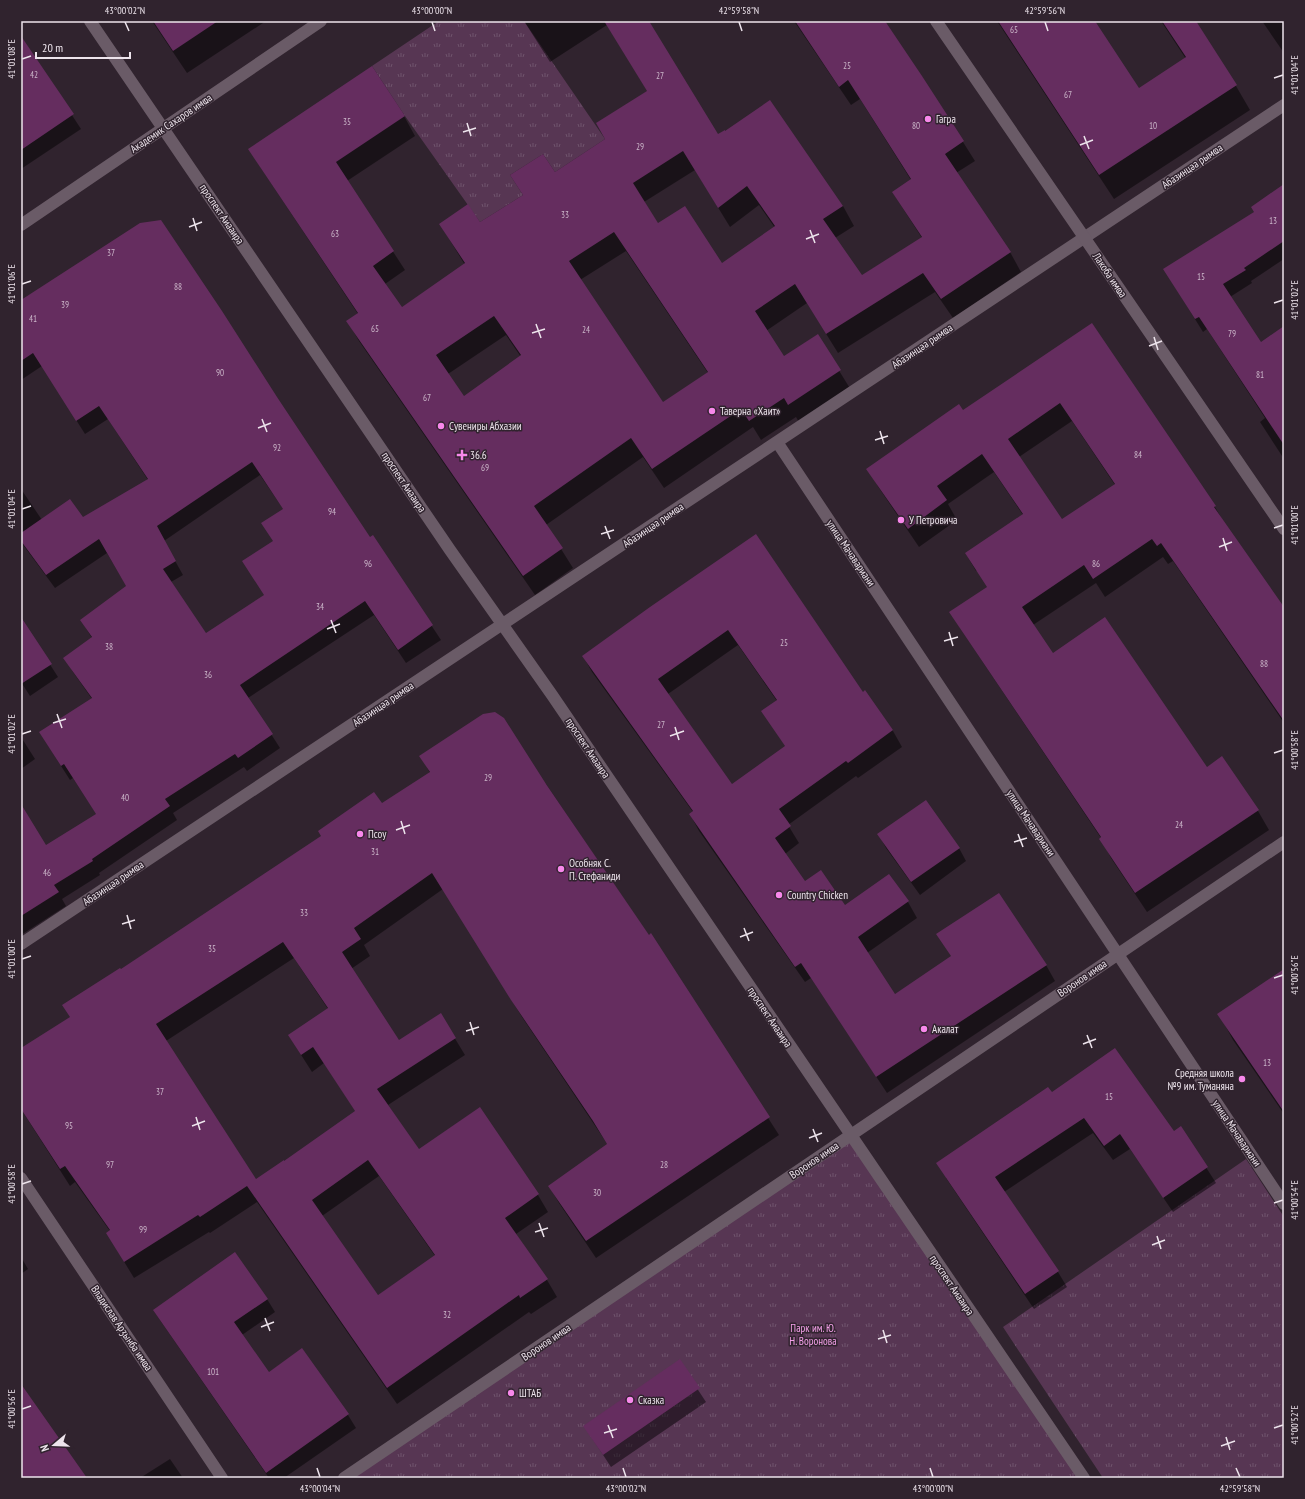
<svg xmlns="http://www.w3.org/2000/svg" width="1305" height="1499" font-family="'PT Sans Narrow',sans-serif">
<style>
.park{fill:url(#park-tufts)}
.shadow{fill:#0007;fill-rule:evenodd}
.building{fill:#652d5f;fill-rule:evenodd}
.lines{fill:none;stroke-linecap:round;stroke-linejoin:round}
.street{stroke:#6a5b67;stroke-width:12}
.secondary{stroke:#6a5b67;stroke-width:12}
.ticks{fill:none;stroke:#ede4ec;stroke-width:1.5}
.poi-dot{fill:#f888eb;stroke:#30232e;stroke-width:1.5}
.labels{text-anchor:middle;stroke-width:3;stroke-linejoin:round;paint-order:stroke}
.number-label{font-size:9px;fill:#cbb6c9}
.poi-label{font-size:11px;fill:#ede4ec;stroke:#30232e;text-anchor:start}
.street-label{font-size:11px;fill:#ede4ec;stroke:#30232e}
.park-label{font-size:11px;fill:#f4a0e9;stroke:#30232e}
.neatline{fill:none;stroke:#ede4ec;stroke-width:1.5}
.ticks-label{font-size:10px;text-anchor:middle;fill:#ede4ec}
</style>
<defs>
<pattern id="park-tufts" width="24" height="20" patternUnits="userSpaceOnUse"><rect width="24" height="20" fill="#573653"/><path d="M3 7l-1-3M5 7V3M7 7l1-3M15 17l-1-3M17 17v-4M19 17l1-3" fill="none" stroke="#6f536c"/></pattern>
</defs>
<rect width="100%" height="100%" fill="#30232e"/>
<path class="park" d="M439,21H524L605,139L555,172L543,154L510,175L523,195L480,222L405,116L372,66Z
M851,1136L1084,1478H344Z
M1246,1159L1284,1217V1478H1103L1003,1327Z"/>
<path class="shadow" d="M152,21H266L187,73Z
M524,21H647L718,136L843,206L854,226L835,238L861,276L922,238L893,193L911,180L860,99L851,105L794,21H884L922,77L975,161L956,173L1010,252L1021,272L953,318L935,292L838,353L807,303L766,331L784,357L817,335L851,390L800,424L796,417L761,440L753,427L664,488L643,457L546,525L573,568L535,595L359,341L348,322L358,314L261,168L250,149L404,116L415,136L347,181L405,270L385,284L401,308L465,265L440,224L480,223L523,196L606,139L648,92L607,25L550,62ZM695,170L730,227L759,205L775,228L722,264L658,224L644,202ZM626,251L708,373L663,404L580,280ZM506,335L521,357L464,397L448,374Z
M997,21H1094L1138,90L1186,59L1161,21H1194L1236,86L1250,110L1114,199Z
M1262,21H1284V53Z
M21,37L81,129L21,169Z
M1284,185V259L1251,281L1252,283L1230,297L1260,343L1284,338V459L1260,422L1265,418L1207,329L1203,332L1172,282L1255,212Z
M21,301L276,398L370,539L373,537L441,640L406,663L374,615L248,698L280,748L247,771L244,767L173,813L177,820L99,873L100,875L62,899L66,906L21,935V805L46,847L97,815L73,778L70,780L40,733L92,699L73,672L65,658L92,638L81,620L127,587L107,553L55,588L21,542V489L42,520L83,519L148,480L108,419L85,434L42,366L21,380ZM260,475L284,510L265,595L206,634L171,582L183,575L164,541Z
M1092,324L1215,507L1223,521L1284,609V723L1173,561L1168,564L1163,557L1105,597L1096,583L1033,625L1052,654L1206,768L1222,757L1258,811L1269,830L1147,912L1111,858L1101,838L962,631L951,613L990,590L978,571H976L966,554L1023,515L994,472L948,504L957,520L919,547L879,488L868,469L963,412ZM1072,421L1115,485L1062,521L1019,457Z
M756,536L863,693L865,692L893,731L902,747L858,778L856,776L788,825L799,843L785,854L805,883L845,907L908,902L917,918L867,953L894,995L952,957L938,934L1046,965L1055,981L887,1093L811,978L805,982L699,831L690,814L693,812L592,672L583,656ZM738,645L777,701L762,711L786,747L732,785L668,694Z
M21,619L58,677L30,696L21,682Z
M21,737L35,759L21,769Z
M421,756L546,784L649,936L651,935L779,1135L596,1258L559,1203L549,1186L608,1145L522,1017L443,889L364,945L370,956L351,969L399,1041L440,1014L465,1055L388,1105L419,1150L479,1108L538,1195L548,1212L516,1234L547,1280L557,1297L531,1314L529,1312L397,1404L257,1202L210,1233L209,1232L134,1278L117,1250L110,1231L75,1182L70,1186L21,1109V1049L71,1017L121,971L430,773ZM294,958L328,1009L289,1036L312,1072L324,1063L356,1112L284,1162L256,1180L166,1041ZM379,1176L435,1256L377,1296L322,1216Z
M879,835L959,848L966,861L920,895L886,848Z
M1284,970V1114L1233,1040L1219,1014Z
M1051,1094L1174,1132L1181,1128L1216,1183L1173,1212L1130,1149L1113,1160L1093,1133L1004,1192L1058,1272L1067,1287L1034,1309L946,1178Z
M21,1257L28,1269L21,1274Z
M267,1299L275,1312L242,1335L268,1373L302,1349L348,1415L356,1428L284,1478H269L162,1323L154,1311Z
M679,1361L706,1402L611,1467L584,1426Z
M170,1459L183,1478H140Z"/>
<path class="building" d="M153,21H218L173,51Z
M604,21H649L718,134L725,130V131L770,100L843,206L823,219L862,275L922,237L892,192L911,179L848,80L839,87L795,21H885L922,76L964,141L945,154L1011,252L941,299L923,273L826,334L795,284L755,311L784,356L818,334L841,370L788,405L784,398L749,421L741,409L652,469L631,438L534,506L563,548L523,576L346,321L358,313L248,149L372,66L405,116L336,162L394,251L373,266L402,307L465,263L439,224L468,204L480,222L523,195L510,175L543,154L555,172L605,139L596,123L647,91ZM683,151L718,208L747,186L775,226L722,263L685,206L658,223L633,183ZM614,232L708,372L663,402L569,261ZM494,316L521,355L464,396L436,355Z
M998,21H1095L1139,88L1186,57L1162,21H1196L1237,85L1099,175Z
M21,36L74,114L21,150Z
M1284,184V241L1244,268L1246,270L1223,284L1261,342L1284,326V445L1199,317L1195,319L1163,269L1254,212L1251,207Z
M161,220L222,311L277,397L370,537L373,535L433,625L398,650L365,601L240,685L273,734L238,758L235,754L165,799L170,806L92,859L93,861L54,885L59,892L21,916V804L46,845L96,814L64,764L61,766L39,732L92,698L63,658L92,637L80,620L126,586L99,539L46,575L21,541V533L70,499L83,517L148,479L99,406L76,421L33,353L21,361V300L140,223ZM252,462L283,509L261,523L273,541L242,561L264,595L206,633L163,569L176,561L157,526Z
M1092,323L1216,506L1214,507L1284,607V721L1161,543L1157,546L1152,539L1093,579L1084,565L1022,607L1053,653L1105,617L1207,767L1222,756L1259,810L1135,893L1099,839L1101,837L949,612L987,587L965,553L1023,514L982,454L937,486L947,500L908,529L866,469L959,404L963,410ZM1060,403L1115,484L1062,519L1008,439Z
M756,534L863,692L865,690L893,730L848,763L846,761L779,809L791,826L775,838L805,881L821,870L845,905L889,874L909,901L858,937L895,994L951,956L936,934L999,893L1047,965L876,1077L801,963L795,967L689,814L693,811L582,656L650,607ZM728,630L777,700L761,711L785,746L732,784L658,679Z
M21,617L52,664L21,684Z
M495,712L504,718L546,784L649,935L651,933L770,1117L586,1241L548,1186L607,1144L593,1121L511,1000L432,873L354,928L361,939L342,952L399,1040L441,1013L456,1038L377,1089L419,1149L480,1107L539,1194L505,1218L548,1279L520,1298L519,1295L387,1388L247,1186L200,1217L198,1215L124,1262L106,1233L110,1230L65,1166L60,1169L21,1109V1048L70,1017L62,1005L120,968L121,969L321,836L318,831L374,792L382,803L430,772L419,756L483,714ZM283,942L328,1008L288,1035L301,1055L313,1047L355,1111L284,1161V1160L256,1179L156,1024ZM368,1160L435,1255L378,1295L312,1200Z
M926,800L960,848L911,882L877,834Z
M1284,969V1112L1217,1014Z
M1115,1048L1174,1131L1181,1126L1208,1167L1163,1198L1120,1134L1104,1146L1084,1118L995,1177L1059,1271L1025,1294L936,1163L1048,1087L1052,1092Z
M235,1252L268,1299L234,1322L269,1372L302,1348L349,1414L266,1473L153,1310Z
M680,1359L700,1388L603,1455L583,1426Z
M21,1384L87,1478H21Z"/>
<g class="lines">
<path class="street" d="M90,21L450,550L552,695L1084,1478
M21,225L321,21
M777,442L1284,1204
M21,944L1284,105
M344,1478L1284,842"/>
<path class="secondary" d="M936,21L1284,529
M21,1178L222,1478"/>
</g>
<path class="ticks" d="M125,22L129,31M432,22L435,31M739,22L742,31M1045,22L1048,31M22,59L31,56M1274,78L1283,75M467,123L471,136M463,132L476,128M1084,136L1089,149M1080,145L1093,140M193,218L197,231M189,227L202,222M810,230L815,243M806,239L819,234M22,284L31,281M1274,303L1283,300M536,324L541,338M532,333L545,329M1154,337L1158,350M1149,346L1162,341M262,419L267,432M258,428L271,423M880,431L884,444M875,440L888,436M22,509L31,506M605,526L610,539M1274,528L1283,525M601,534L614,530M1223,538L1227,551M1219,547L1232,542M331,620L336,633M327,629L340,624M949,632L953,646M944,641L958,637M57,714L62,728M53,723L66,719M675,727L679,740M22,734L31,731M670,736L684,731M1274,753L1283,750M401,821L405,834M396,830L410,825M1018,834L1023,847M1014,842L1027,838M127,915L131,929M122,924L135,920M744,928L749,941M740,937L753,932M22,959L31,956M1274,978L1283,975M470,1022L474,1035M466,1031L479,1027M1087,1035L1092,1048M1083,1044L1096,1039M196,1117L200,1130M192,1126L205,1121M813,1129L818,1142M809,1138L822,1133M22,1184L31,1181M1274,1203L1283,1200M539,1223L544,1237M535,1232L548,1228M1157,1236L1161,1249M1152,1245L1165,1240M265,1318L270,1331M261,1327L274,1322M883,1330L887,1343M878,1339L891,1335M22,1409L31,1406M608,1425L613,1438M1274,1428L1283,1425M604,1433L617,1429M1226,1437L1230,1450M1221,1446L1235,1441M317,1468L320,1477M623,1468L626,1477M930,1468L933,1477M1236,1468L1240,1477"/>
<g class="poi-dot">
<circle cx="928" cy="119" r="4"/>
<circle cx="712" cy="411" r="4"/>
<circle cx="441" cy="426" r="4"/>
<path d="M460 449h4v4h4v4h-4v4h-4v-4h-4v-4h4z"/>
<circle cx="901" cy="520" r="4"/>
<circle cx="360" cy="834" r="4"/>
<circle cx="561" cy="869" r="4"/>
<circle cx="779" cy="895" r="4"/>
<circle cx="924" cy="1029" r="4"/>
<circle cx="1242" cy="1079" r="4"/>
<circle cx="511" cy="1393" r="4"/>
<circle cx="630" cy="1400" r="4"/>
</g>
<g class="labels">
<g class="number-label">
<text x="1014" y="33">65</text>
<text x="847" y="69">25</text>
<text x="34" y="78">42</text>
<text x="660" y="79">27</text>
<text x="1068" y="98">67</text>
<text x="347" y="125">35</text>
<text x="916" y="129">80</text>
<text x="1153" y="129">10</text>
<text x="640" y="150">29</text>
<text x="565" y="218">33</text>
<text x="1273" y="224">13</text>
<text x="335" y="237">63</text>
<text x="111" y="256">37</text>
<text x="1201" y="280">15</text>
<text x="178" y="290">88</text>
<text x="65" y="308">39</text>
<text x="33" y="322">41</text>
<text x="375" y="332">65</text>
<text x="586" y="333">24</text>
<text x="1232" y="337">79</text>
<text x="220" y="376">90</text>
<text x="1260" y="378">81</text>
<text x="427" y="401">67</text>
<text x="277" y="451">92</text>
<text x="1138" y="458">84</text>
<text x="485" y="471">69</text>
<text x="332" y="515">94</text>
<text x="368" y="567">96</text>
<text x="1096" y="567">86</text>
<text x="320" y="610">34</text>
<text x="784" y="646">25</text>
<text x="109" y="650">38</text>
<text x="1264" y="667">88</text>
<text x="208" y="678">36</text>
<text x="661" y="728">27</text>
<text x="488" y="781">29</text>
<text x="125" y="801">40</text>
<text x="1179" y="828">24</text>
<text x="375" y="855">31</text>
<text x="47" y="876">46</text>
<text x="304" y="916">33</text>
<text x="212" y="952">35</text>
<text x="1267" y="1066">13</text>
<text x="160" y="1095">37</text>
<text x="1109" y="1100">15</text>
<text x="69" y="1129">95</text>
<text x="110" y="1168">97</text>
<text x="664" y="1168">28</text>
<text x="597" y="1196">30</text>
<text x="143" y="1233">99</text>
<text x="447" y="1318">32</text>
<text x="213" y="1375">101</text>
</g>
<g class="poi-label">
<text x="936" y="123">Гагра</text>
<text x="720" y="415">Таверна «Хаит»</text>
<text x="449" y="430">Сувениры Абхазии</text>
<text x="470" y="459">36.6</text>
<text x="909" y="524">У Петровича</text>
<text x="368" y="838">Псоу</text>
<text x="569" y="867">Особняк С.<tspan x="569" dy="13">П. Стефаниди</tspan></text>
<text x="787" y="899">Country Chicken</text>
<text x="932" y="1033">Акалат</text>
<text x="1234" y="1077" text-anchor="end">Средняя школа<tspan x="1234" dy="13">№9 им. Туманяна</tspan></text>
<text x="519" y="1397">ШТАБ</text>
<text x="638" y="1404">Сказка</text>
</g>
<g class="street-label">
<text transform="translate(171 123) rotate(-34)" y="4">Академик Сахаров имҩа</text>
<text transform="translate(1192 166) rotate(-34)" y="4">Абазинцәа рымҩа</text>
<text transform="translate(222 214) rotate(56)" y="4">проспект Аиааира</text>
<text transform="translate(1110 275) rotate(56)" y="4">Лакоба имҩа</text>
<text transform="translate(922 346) rotate(-34)" y="4">Абазинцәа рымҩа</text>
<text transform="translate(404 482) rotate(56)" y="4">проспект Аиааира</text>
<text transform="translate(653 525) rotate(-34)" y="4">Абазинцәа рымҩа</text>
<text transform="translate(851 553) rotate(56)" y="4">улица Мачавариани</text>
<text transform="translate(383 704) rotate(-34)" y="4">Абазинцәа рымҩа</text>
<text transform="translate(588 748) rotate(56)" y="4">проспект Аиааира</text>
<text transform="translate(1031 823) rotate(56)" y="4">улица Мачавариани</text>
<text transform="translate(113 883) rotate(-34)" y="4">Абазинцәа рымҩа</text>
<text transform="translate(1082 978) rotate(-34)" y="4">Воронов имҩа</text>
<text transform="translate(770 1017) rotate(56)" y="4">проспект Аиааира</text>
<text transform="translate(1237 1133) rotate(56)" y="4">улица Мачавариани</text>
<text transform="translate(814 1160) rotate(-34)" y="4">Воронов имҩа</text>
<text transform="translate(952 1285) rotate(56)" y="4">проспект Аиааира</text>
<text transform="translate(122 1328) rotate(56)" y="4">Владислав Арӡынба имҩа</text>
<text transform="translate(546 1342) rotate(-34)" y="4">Воронов имҩа</text>
</g>
<g class="park-label">
<text x="813" y="1332">Парк им. Ю.<tspan x="813" dy="13">Н. Воронова</tspan></text>
</g>
</g>
<rect width="1305" height="1499" fill="none" stroke="#30232e" stroke-width="44"/>
<g transform="translate(54 1445) rotate(251)" stroke="#30232e" stroke-width="3" paint-order="stroke">
<path d="M0-3L7 15L0 10L-7 15Z" fill="#ede4ec"/>
<text y="-6" font-size="11" font-weight="bold" text-anchor="middle" fill="#ede4ec">N</text>
</g>
<path d="M36 52v6h94v-6" fill="none" stroke="#ede4ec" stroke-width="2"/>
<text x="42" y="52" font-size="12" fill="#ede4ec" stroke="#30232e" stroke-width="3" paint-order="stroke">20 m</text>
<rect x="22" y="22" width="1261" height="1455" class="neatline"/>
<g class="ticks-label">
<text x="125" y="14">43°00'02"N</text>
<text x="432" y="14">43°00'00"N</text>
<text x="739" y="14">42°59'58"N</text>
<text x="1045" y="14">42°59'56"N</text>
<text transform="translate(11 59) rotate(-90)" y="4">41°01'08"E</text>
<text transform="translate(1294 75) rotate(-90)" y="4">41°01'04"E</text>
<text transform="translate(11 284) rotate(-90)" y="4">41°01'06"E</text>
<text transform="translate(1294 300) rotate(-90)" y="4">41°01'02"E</text>
<text transform="translate(11 509) rotate(-90)" y="4">41°01'04"E</text>
<text transform="translate(1294 525) rotate(-90)" y="4">41°01'00"E</text>
<text transform="translate(11 734) rotate(-90)" y="4">41°01'02"E</text>
<text transform="translate(1294 750) rotate(-90)" y="4">41°00'58"E</text>
<text transform="translate(11 959) rotate(-90)" y="4">41°01'00"E</text>
<text transform="translate(1294 975) rotate(-90)" y="4">41°00'56"E</text>
<text transform="translate(11 1184) rotate(-90)" y="4">41°00'58"E</text>
<text transform="translate(1294 1200) rotate(-90)" y="4">41°00'54"E</text>
<text transform="translate(11 1409) rotate(-90)" y="4">41°00'56"E</text>
<text transform="translate(1294 1425) rotate(-90)" y="4">41°00'52"E</text>
<text x="320" y="1492">43°00'04"N</text>
<text x="626" y="1492">43°00'02"N</text>
<text x="933" y="1492">43°00'00"N</text>
<text x="1240" y="1492">42°59'58"N</text>
</g>
</svg>
